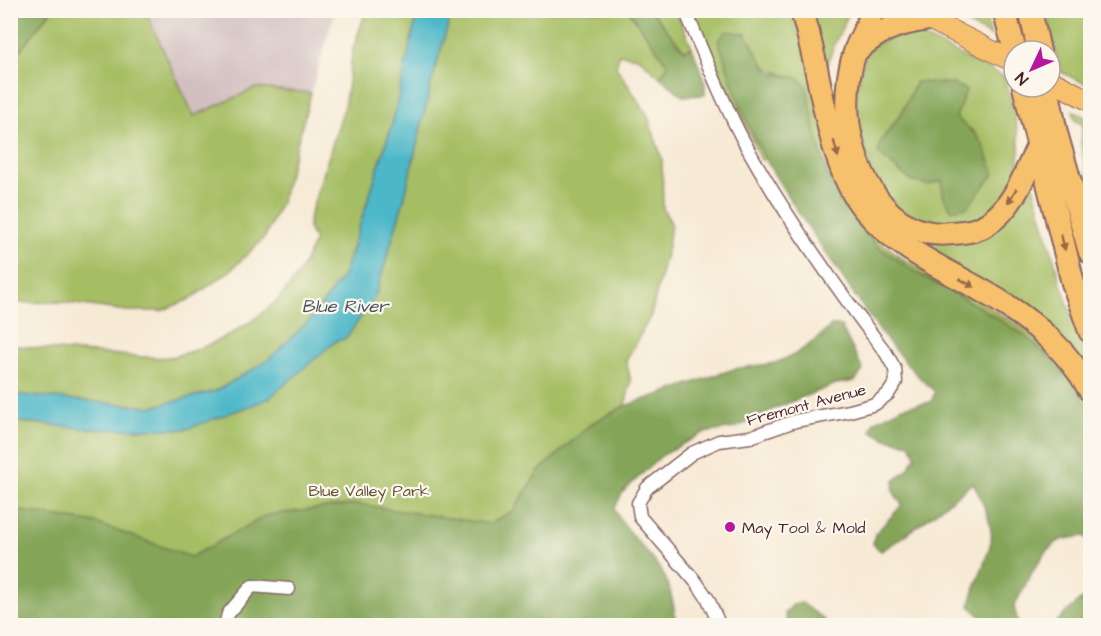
<svg xmlns="http://www.w3.org/2000/svg" width="1101" height="636" font-family="'Architects Daughter',sans-serif">
<style>
.industrial{fill:#d2bfc0}
.green{fill:#a6be63;stroke:#786e47;stroke-width:1.5;fill-rule:evenodd}
.forest{fill:#84a559;stroke:#676242;stroke-width:1.5}
.water{fill:#4bb7c8;stroke:#4a6b7a;stroke-width:1.5}
.lines{fill:none;stroke-linecap:round;stroke-linejoin:round}
.minor-casing{stroke:#876666;stroke-width:15}
.primary-casing{stroke:#876666;stroke-width:22}
.motorway-casing{stroke:#876666;stroke-width:26}
.minor{stroke:#fff;stroke-width:12}
.primary{stroke:#f7c06c;stroke-width:20}
.motorway{stroke:#f7c06c;stroke-width:22}
.oneway{fill:#986748}
.poi-dot{fill:#b5179e;stroke:#fbf7ec;stroke-width:2}
.labels{text-anchor:middle;stroke-width:4.5;stroke-linejoin:round;paint-order:stroke}
.street-label{font-size:16px;fill:#4a1f2b;stroke:#fbf7ec}
.park-label{font-size:16px;fill:#664f3c;stroke:#fbf7ec}
.poi-label{font-size:16px;fill:#4a1f2b;stroke:#fbf7ec;text-anchor:start}
.water-label{font-size:18px;font-style:italic;fill:#4a5462;stroke:#fbf7ec}
</style>
<rect width="100%" height="100%" fill="#fbf7ec"/>
<filter id="ink" filterUnits="userSpaceOnUse"><feTurbulence type="fractalNoise" baseFrequency=".0167" numOctaves="2"/><feDisplacementMap in="SourceGraphic" scale="12" xChannelSelector="R" yChannelSelector="G"/><feConvolveMatrix kernelMatrix="1 2 1 2 8 2 1 2 1" color-interpolation-filters="sRGB"/></filter>
<filter id="wash" filterUnits="userSpaceOnUse"><feTurbulence type="fractalNoise" baseFrequency=".008" numOctaves="4" result="noise"/><feDisplacementMap in="SourceGraphic" scale="24" xChannelSelector="R" yChannelSelector="G"/><feGaussianBlur stdDeviation="1.35" result="paint"/><feColorMatrix in="noise" values="0 0 0 0 0 0 0 0 0 0 0 0 0 0 0 0 0 1.4 0 .05"/><feComposite in="paint" operator="in"/></filter>
<g filter="url(#wash)">
<rect width="100%" height="100%" fill="#f7ead5"/>
<path class="industrial" d="M145,11H335L311,93L256,88L194,116Z"/>
<path class="green" d="M51,11H145L194,116L256,88L311,93L281,202L265,237L230,271L190,299L161,311H127L61,302L11,303L10,62Z
M366,11H418L392,125L344,274L314,316L267,362L216,391L151,407L11,394V345C47,350 83,352 120,355C137,356 159,360 175,356C223,344 276,313 301,269C306,260 310,250 315,240L308,228L310,215L344,108L353,49Z
M452,11H629L669,66L660,77L638,57L619,54L616,67L647,114L662,159L663,209L671,223L668,246L651,315L626,361L631,381L625,406L592,423L538,472L677,624L11,626V421L92,429H187L321,352L337,340L345,339L375,297L403,203L432,80Z
M651,11H676L692,47L684,51Z
M691,11H794L864,225L881,242L905,260L971,296L1032,334L1086,394L1090,403V412L1079,390L1059,365L1024,335L979,307L919,274L877,246L840,202L827,175L799,78C761,70 764,67 746,34L719,41L742,110L766,159L761,160Z
M810,11H850L833,47L825,73Z
M942,11H984L991,36Z
M1047,11H1090V86L1059,71Z
M913,32L1005,77C1012,107 1030,159 1011,187C1003,200 989,211 979,222L929,225L896,208L873,180L857,118L856,88L866,53L875,44ZM916,82L953,84L965,90L956,117L963,125L974,132L994,174L981,188L943,195L942,180L881,141L901,114Z
M1073,111L1090,120V190L1081,144L1083,125L1075,120Z
M1030,175L1060,281L1090,368V374L923,252L875,207L972,239Z"/>
<path class="forest" d="M24,11H51L11,62V26Z
M629,11H651L684,50L692,47L705,83V95L683,96L660,77L668,65Z
M727,31L746,34L765,67L772,73L799,78L807,87L816,134L827,175L840,202L877,246L919,274L979,307L1024,335L1059,365L1079,390L1090,412V543L1085,536C1077,537 1068,538 1061,540C1042,548 1023,589 1014,607L1018,622L1021,625H989L970,606C974,584 986,564 991,542C994,525 981,498 973,483L906,535L881,551L873,544L875,534L902,505L893,491L894,481L908,469L916,456L910,444L886,439L871,431L874,422L903,407L931,402L935,392C894,356 863,308 833,263C800,215 764,165 742,110C733,88 727,64 718,41Z
M916,82L953,84L966,90L956,117C962,124 968,127 974,133C985,144 989,159 994,174L967,207L951,210L943,195L942,180L928,185L911,181L878,153L881,141L901,114Z
M831,326H841L863,370L855,381L836,384L778,407L735,428L703,433L677,447L661,456L623,492L614,509C627,534 647,549 662,572C671,587 674,608 677,625H11L10,509L96,523L191,557L267,515L356,504L490,524L514,510L538,472L592,423L625,406L734,369L775,363L794,355L817,339Z
M1090,595V625H1053L1079,601Z
M802,603L822,618L828,625L791,626L788,624L785,613L793,605Z"/>
<path class="water" d="M418,11H452L432,80L403,203L375,297L345,339L337,340L268,399L187,429H92L11,421V394L151,407L216,391L267,361L314,316L344,274L392,125Z"/>
</g>
<g filter="url(#ink)">
<g class="lines">
<defs>
<path id="minor" d="M685,10C704,54 721,99 743,140C784,215 834,285 886,353L895,369L896,382L888,394L875,404L850,411L795,421L750,437L719,441L692,453L647,488L638,503L640,517L696,582L708,599L720,626
M225,626L228,614L252,586L289,589"/>
<path id="primary" d="M911,10L1014,62
M1050,80L1090,101"/>
<path id="motorway" d="M801,10C806,22 808,34 811,46C823,94 832,172 865,210C904,256 955,272 1004,304C1040,327 1069,353 1090,390
M872,10C869,24 861,36 856,49C848,71 846,98 848,121C855,175 888,241 952,233C964,232 977,231 987,224C1014,208 1026,171 1039,144
M1004,10L1015,51
M1030,10L1039,51
M856,51C882,28 895,25 928,19
M1024,87L1073,283L1090,331
M1047,87L1056,133L1090,252"/>
</defs>
<use href="#minor" class="minor-casing"/>
<use href="#primary" class="primary-casing"/>
<use href="#motorway" class="motorway-casing"/>
<use href="#minor" class="minor"/>
<use href="#primary" class="primary"/>
<use href="#motorway" class="motorway"/>
</g>
<defs><path id="oneway-solid" d="M-6-.8H1V-3.2L6.5 0L1 3.2V.8H-6Z" transform="scale(1.5)"/></defs>
<g class="oneway">
<use href="#oneway-solid" transform="translate(836 149) rotate(75)"/>
<use href="#oneway-solid" transform="translate(1012 196) rotate(121)"/>
<use href="#oneway-solid" transform="translate(1063 242) rotate(76)"/>
<use href="#oneway-solid" transform="translate(967 283) rotate(28)"/>
</g>
</g>
<circle class="poi-dot" cx="730" cy="527" r="6"/>
<g class="labels">
<g class="street-label">
<text transform="translate(806 404) rotate(-15)" y="6">Fremont Avenue</text>
</g>
<g class="park-label">
<text x="369" y="496">Blue Valley Park</text>
</g>
<g class="poi-label">
<text x="742" y="533">May Tool &amp; Mold</text>
</g>
<g class="water-label">
<text x="345" y="312">Blue River</text>
</g>
</g>
<rect width="1101" height="636" fill="none" stroke="#fbf7ec" stroke-width="36"/>
<g transform="translate(1032 69) rotate(226)"><circle r="28" fill="#fbf7ec" stroke="#b4a19f" stroke-width="1.5"/>
<path d="M0-4.5L10 22L0 15L-10 22Z" fill="#b5179e"/>
<text y="-9" font-size="16" font-weight="bold" text-anchor="middle" fill="#4a1f2b">N</text>
</g>
</svg>
